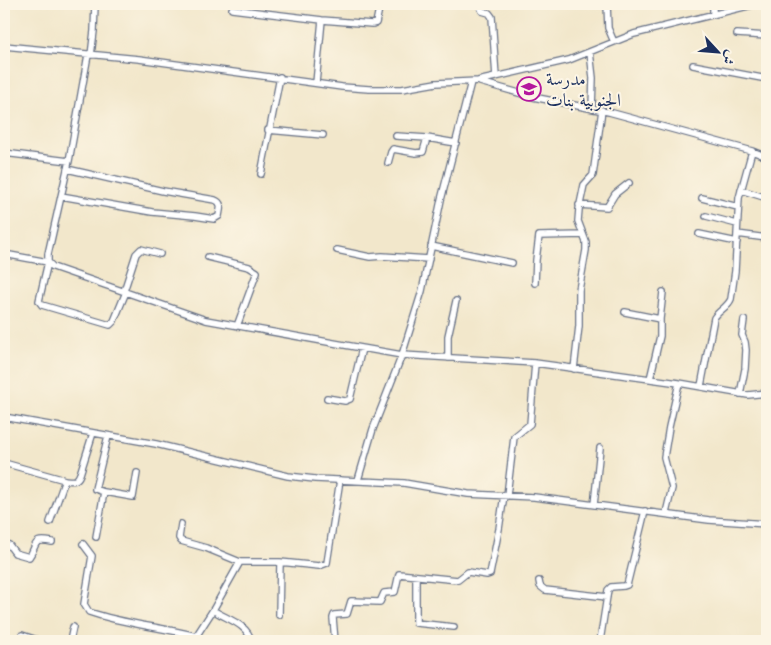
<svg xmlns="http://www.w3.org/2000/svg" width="771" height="645" viewBox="0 0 771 645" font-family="'Old Standard TT',Amiri,serif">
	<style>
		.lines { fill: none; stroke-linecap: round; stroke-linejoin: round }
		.minor-casing { stroke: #666f84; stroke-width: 8 }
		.minor { stroke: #fff; stroke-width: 5.5 }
		.labels { text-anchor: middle; stroke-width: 4; stroke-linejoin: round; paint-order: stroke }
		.poi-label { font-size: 18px; fill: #1b2f5e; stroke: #fcf5e5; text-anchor: start }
	</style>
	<rect width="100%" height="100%" fill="#fcf5e5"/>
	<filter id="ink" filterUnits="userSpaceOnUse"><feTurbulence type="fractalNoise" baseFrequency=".02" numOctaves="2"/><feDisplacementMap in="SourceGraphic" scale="10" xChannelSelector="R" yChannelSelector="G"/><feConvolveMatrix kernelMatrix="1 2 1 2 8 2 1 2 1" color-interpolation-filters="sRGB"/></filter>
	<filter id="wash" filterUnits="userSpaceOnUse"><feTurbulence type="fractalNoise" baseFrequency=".0096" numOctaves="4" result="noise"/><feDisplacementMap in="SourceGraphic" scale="20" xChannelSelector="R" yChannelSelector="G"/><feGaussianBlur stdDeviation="1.12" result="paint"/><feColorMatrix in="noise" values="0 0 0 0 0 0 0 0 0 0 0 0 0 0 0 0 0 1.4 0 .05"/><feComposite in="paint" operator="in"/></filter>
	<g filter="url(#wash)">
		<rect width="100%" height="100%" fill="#f2e7cb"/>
	</g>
	<g filter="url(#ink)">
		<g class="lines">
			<g class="minor-casing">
				<path id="minor" d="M479,4L482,11L489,13L492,17L496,77
					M607,4L608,28L614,42
					M713,4V15
					M232,9L322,20L372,24L376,23L380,4
					M737,34L767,36
					M4,46L139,59L342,87L369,89H402L436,83L478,81L569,60L634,34L756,4
					M590,52L593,78L592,108
					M88,55L69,161L48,254V262L53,267L206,320L339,344L402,355L535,363L679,383L748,395L767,393
					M91,55L94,31L95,4
					M693,65L767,79
					M480,82L533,97L609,112L752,151L767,157
					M316,83L322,20
					M268,130L323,135
					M396,136L427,138L456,143
					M4,153L69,161
					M388,163L391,152L393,149L416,153L423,152L427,138
					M261,174L280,77
					M741,190L767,198
					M61,196L152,212L195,216L214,219L219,216C220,209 223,203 215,200L163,191L67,169
					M702,198L738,207
					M579,205L607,207L615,194L629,183
					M706,216L737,224
					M699,234L737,242
					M737,234L767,238
					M431,246L512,263
					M337,250L370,257L382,256L429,259
					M4,254L48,262L39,301L42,305L110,325L114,321L126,292
					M208,257L249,267L257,272L237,326
					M535,283L536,260L539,236L583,235
					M124,291L136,254L141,249L160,254
					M625,312L660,319
					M448,358V336L456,301
					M574,369L579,326V290L586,250V242L578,221L579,209L584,185L593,175L602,110
					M650,379L660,336V319L663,292
					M701,386L714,318C719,310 728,307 731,299L735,271L739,198L752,151
					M740,394L745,369L746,350L745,342L742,335L744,320
					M327,398L345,401L350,399L362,348
					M4,417L156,444L288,476L315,479L404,483L468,494L534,497L709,520L767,524
					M4,463L65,480C73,481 77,482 80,474L93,433
					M358,480L373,429L402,355L422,291L441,200L471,82
					M104,492L133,497L137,473
					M507,495L514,437L530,424L535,363
					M594,505L600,448
					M666,513L672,488L664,457L669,427L679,383
					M50,522L65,480
					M181,524L179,538L181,541L206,548L240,562
					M96,537L104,492L95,489L108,436
					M4,543L9,545L15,553L29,557C38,545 31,538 52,542
					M83,544L92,556L84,604L89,612C124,624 161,627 196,636
					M765,575L767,552
					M416,576V623L454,627
					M539,581L540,586L545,590L607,597
					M213,610C226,619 248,624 251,641
					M279,615L280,562
					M22,635L40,641
					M70,641L73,627
					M193,641L213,610L240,562H280L319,566L327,563L340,480
					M335,641L333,618L334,615L347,614L351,601L380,602L384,593L395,592L399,574L458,580L468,572L487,575L490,574L499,529L504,495
					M600,641L608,590L611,587L624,586L627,585L645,511"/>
			</g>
			<use href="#minor" class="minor"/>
		</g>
	</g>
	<defs>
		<g id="school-ring" transform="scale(1.25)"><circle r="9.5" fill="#fcf5e5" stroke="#b5179e" stroke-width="1.5"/><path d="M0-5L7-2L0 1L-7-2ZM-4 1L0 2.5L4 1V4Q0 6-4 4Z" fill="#b5179e"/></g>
	</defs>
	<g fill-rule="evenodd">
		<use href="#school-ring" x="529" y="89"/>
	</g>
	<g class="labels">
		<g class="poi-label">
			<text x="546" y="85">مدرسة<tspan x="546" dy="21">الجنوبية بنات</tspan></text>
		</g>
	</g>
	<rect width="771" height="645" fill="none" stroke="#fcf5e5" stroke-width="20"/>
	<g transform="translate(718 52) rotate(116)" stroke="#fcf5e5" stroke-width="4" paint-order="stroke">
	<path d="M0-4L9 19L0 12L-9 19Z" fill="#1b2f5e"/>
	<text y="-8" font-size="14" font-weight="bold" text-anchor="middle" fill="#1b2f5e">ش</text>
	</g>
</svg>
